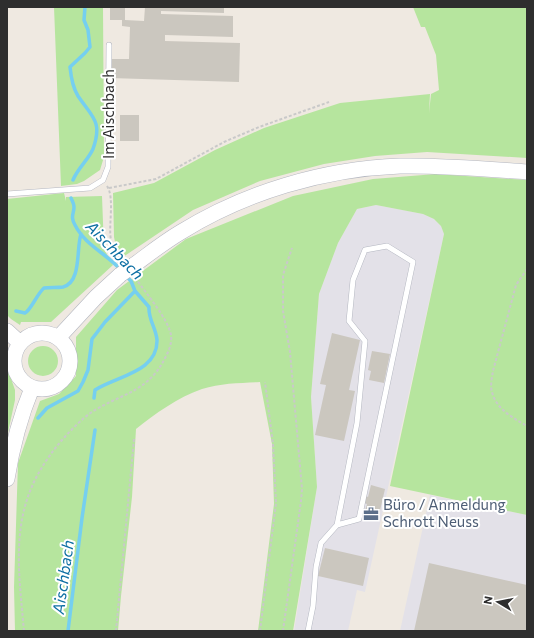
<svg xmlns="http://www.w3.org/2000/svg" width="534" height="638" viewBox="0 0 534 638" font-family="Commissioner,sans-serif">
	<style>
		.industrial { fill: #e3e1e8 }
		.green { fill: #b6e59e }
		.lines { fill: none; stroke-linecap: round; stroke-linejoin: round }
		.stream { stroke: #75cff0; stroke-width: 3.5 }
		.building { fill: #cbc7bf }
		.service-casing { stroke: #b4b7c1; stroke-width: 6 }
		.secondary-casing { stroke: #b4b7c1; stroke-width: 16 }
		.path { stroke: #c9c9c9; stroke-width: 2; stroke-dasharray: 3 2; stroke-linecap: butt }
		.service { stroke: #fff; stroke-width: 5 }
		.secondary { stroke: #fff; stroke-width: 15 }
		.secondary-bridge-casing { stroke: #b4b7c1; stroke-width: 16; stroke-linecap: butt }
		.secondary-bridge { stroke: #fff; stroke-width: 15 }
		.labels { text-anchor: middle; stroke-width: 4; stroke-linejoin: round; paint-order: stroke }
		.street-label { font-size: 15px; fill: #2e2e2e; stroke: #fff }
		.service-label { font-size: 15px; fill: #4e5e75; stroke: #fff; text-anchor: start }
		.water-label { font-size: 16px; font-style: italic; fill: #0d6fa3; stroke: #fff }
	</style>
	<rect width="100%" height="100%" fill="#efe9e1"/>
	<path class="industrial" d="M376,205L423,214L434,219L441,226L444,234L365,592L357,590L348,631H294L317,487L311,397L319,294L338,243L357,209Z
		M430,495L527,515V631H400Z"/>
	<path class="green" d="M54,7H103L104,157L100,170L84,181L77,184L61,186Z
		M413,7H527V158L427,152L375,156L324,164L260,181L193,210L123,257L116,247L114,237L113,193L154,183L215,150L264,128L340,103L430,94L429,113L431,94L439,90L436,55L425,27H421Z
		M436,174L527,180V515L390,486L444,234L441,226L434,219L423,214L376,205L357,209L338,243L319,294L311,397L317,487L293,631H258L274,504L272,444L260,382C241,383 221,383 202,389C178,397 155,414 136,429L132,497L121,596L118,631H15L14,587L18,463L40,401L59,394L76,376V337L117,290L186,239L293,196L373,179Z
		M64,193L66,201V197L102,196L104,249L113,265L51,322H21L20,325L11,319L7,315V199Z
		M28 361a15 15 0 1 1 30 0a15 15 0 1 1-30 0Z
		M7,367L15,390V400L7,437Z"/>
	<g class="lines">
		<path class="stream" d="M73,180C78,168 88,160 93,149C103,121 92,117 78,96C73,88 71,77 70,67L85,53L90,47L88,30L84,20L85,7
			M71,198C72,200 74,204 74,207C74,214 70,216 75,225C85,245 107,254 121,270
			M16,311L25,313C31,310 37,294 44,288C50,287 57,288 63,287C82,282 76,248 81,234
			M94,398L95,390C117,376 158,372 157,340C156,328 148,319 149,307L135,291L131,281L125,275
			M38,418L47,408L78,391L83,382L88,370L92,339L105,322L135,291
			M68,631L82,518L95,430"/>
	</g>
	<path class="building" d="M110,7H125V20L144,21L145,7H224V13L161,11V14L233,16V37L165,35V41L240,43L239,82L110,78V59H129L130,27L122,26V20H110Z
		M120,115H139V141H120Z
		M332,333L360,340L349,390L355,391L344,441L315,435L326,385L320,384Z
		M372,351L390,354L384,383L369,380L371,371L368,370Z
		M371,485L385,489L378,519L364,515L367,504L364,503L366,496L368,497Z
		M325,548L369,558L363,586L318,576Z
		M429,563L527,585V631H414Z"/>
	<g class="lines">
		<g class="service-casing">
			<path id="service" d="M7,194L90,188L103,180L108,167L109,45
				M308,631L313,606L316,567L321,543L337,525L357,423L365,341L349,321L353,280L365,250L387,246L413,262L359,519L337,525"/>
		</g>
		<g class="secondary-casing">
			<path id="secondary" d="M134,265C149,254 164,242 181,232C246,192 323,169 400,166C442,165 485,169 527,172
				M7,331L20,343
				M14 361a28 28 0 1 1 56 0a28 28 0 1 1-56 0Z
				M58,338L96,297L120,275
				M7,479C12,448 20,417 32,388"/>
		</g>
		<path class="path" d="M107,186C115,198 108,226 111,240C112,248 116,254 121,260
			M109,188L156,179L224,142L259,127L329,102
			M527,269L516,285L493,371C492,377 490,386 492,392C496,409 513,418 527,426
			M24,631C19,574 10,520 41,469C52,450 68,432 84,418C111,395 147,396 165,358C169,351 172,343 171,335C168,319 146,293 136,279
			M116,631L134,439
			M260,631L276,503L273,444L265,382
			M283,631L301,501L302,489L290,352L283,311V275L292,248"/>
		<use href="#service" class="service"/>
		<use href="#secondary" class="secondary"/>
		<g class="secondary-bridge-casing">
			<path id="secondary-bridge" d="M120,275L134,265"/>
		</g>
		<use href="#secondary-bridge" class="secondary-bridge"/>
	</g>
	<defs>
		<g id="office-bare" transform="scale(1.2)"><path d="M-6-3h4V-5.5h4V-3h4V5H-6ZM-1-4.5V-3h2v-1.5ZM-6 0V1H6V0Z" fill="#5c6f8a" stroke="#fff" stroke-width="2.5" paint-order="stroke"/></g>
	</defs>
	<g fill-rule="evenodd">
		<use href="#office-bare" x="371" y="514"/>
	</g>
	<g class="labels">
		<g class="street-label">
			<text transform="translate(109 114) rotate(-90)" y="5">Im Aischbach</text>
		</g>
		<g class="service-label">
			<text x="383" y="510">Büro / Anmeldung<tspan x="383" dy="17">Schrott Neuss</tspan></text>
		</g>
		<g class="water-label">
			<text transform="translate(115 250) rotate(46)" y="6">Aischbach</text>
			<text transform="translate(63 577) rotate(-82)" y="6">Aischbach</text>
		</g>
	</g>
	<rect width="534" height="638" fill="none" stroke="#2e2e2e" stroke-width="16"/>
	<g transform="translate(498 602) rotate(280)" stroke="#ffffff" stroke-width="3" paint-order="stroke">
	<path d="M0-3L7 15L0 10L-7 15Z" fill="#2e2e2e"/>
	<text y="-6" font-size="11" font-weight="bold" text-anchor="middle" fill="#2e2e2e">N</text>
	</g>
</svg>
